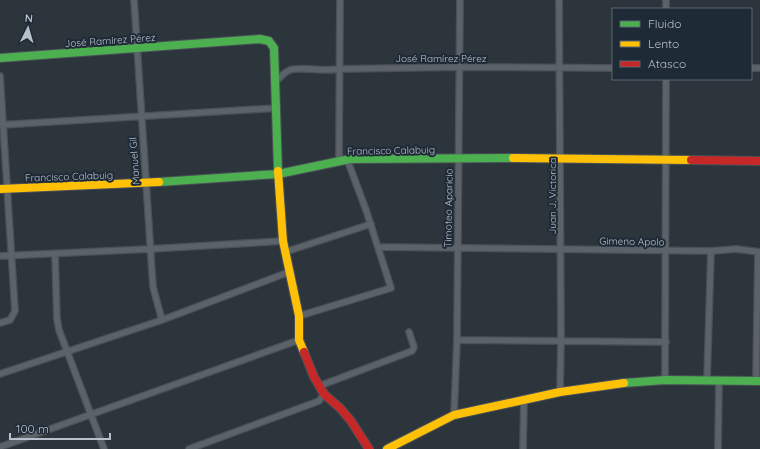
<svg xmlns="http://www.w3.org/2000/svg" width="760" height="449" viewBox="0 0 760 449" font-family="Quicksand,sans-serif">
	<style>
		.lines { fill: none; stroke-linecap: round; stroke-linejoin: round }
		.street-casing { stroke: #4a5056; stroke-width: 8 }
		.fast-casing { stroke: #4a5056; stroke-width: 10 }
		.slow-casing { stroke: #4a5056; stroke-width: 10 }
		.jam-casing { stroke: #4a5056; stroke-width: 10 }
		.street { stroke: #5c6269; stroke-width: 5.5 }
		.fast { stroke: #4caf50; stroke-width: 8 }
		.slow { stroke: #ffc107; stroke-width: 8 }
		.jam { stroke: #c62828; stroke-width: 8 }
		.labels { text-anchor: middle; stroke-width: 4; stroke-linejoin: round; paint-order: stroke }
		.street-label { font-size: 10px; fill: #b7c0cb; stroke: #1f2a37 }
	</style>
	<rect width="100%" height="100%" fill="#2c343c"/>
	<g class="lines">
		<g class="street-casing">
			<path id="street" d="M134,0L153,287L162,320
				M559,0L561,340L560,392
				M666,0V9
				M751,68H760
				M0,76L15,311L10,320L0,323
				M275,82C280,78 284,72 290,70C299,66 325,72 339,69L460,67L613,68
				M0,125L277,108
				M339,161L340,0
				M378,247L711,251L736,249L760,252
				M285,252L371,224
				M55,254L57,319L59,330L104,449
				M0,256L150,249L283,241
				M299,316L391,288L366,210L347,159
				M457,340L666,342
				M0,374L162,320L289,272
				M665,380L666,79
				M707,380L711,251
				M756,381L758,252
				M319,386L412,351L414,347L409,332
				M454,415L457,340L460,0
				M0,447L299,340
				M189,449L319,401L324,394
				M523,449L524,399
				M718,449L719,380"/>
		</g>
		<g class="fast-casing">
			<path id="fast" d="M0,58L260,39L269,41L274,48L278,171
				M159,182L278,174L350,159L513,158
				M624,383L665,380L760,381"/>
		</g>
		<g class="slow-casing">
			<path id="slow" d="M513,158L691,160
				M278,171L283,241L299,316V340L304,352
				M0,189L159,182
				M387,449L454,415L560,392L624,383"/>
		</g>
		<g class="jam-casing">
			<path id="jam" d="M691,160L760,161
				M304,352L314,377L324,394L340,408L351,421L369,449"/>
		</g>
		<use href="#street" class="street"/>
		<use href="#fast" class="fast"/>
		<use href="#slow" class="slow"/>
		<use href="#jam" class="jam"/>
	</g>
	<g class="labels">
		<g class="street-label">
			<text transform="translate(110 40) rotate(-4)" y="4">José Ramírez Pérez</text>
			<text x="441" y="62">José Ramírez Pérez</text>
			<text transform="translate(391 150) rotate(-1)" y="4">Francisco Calabuig</text>
			<text transform="translate(134 161) rotate(-94)" y="4">Manuel Gil</text>
			<text transform="translate(69 176) rotate(-2)" y="4">Francisco Calabuig</text>
			<text transform="translate(552 196) rotate(-90)" y="4">Juan J. Victorica</text>
			<text transform="translate(448 208) rotate(-89)" y="4">Timoteo Aparicio</text>
			<text transform="translate(632 241) rotate(1)" y="4">Gimeno Apolo</text>
		</g>
	</g>
	<rect x="612" y="8" width="140" height="72" fill="#1f2a37" stroke="#5c6672"/>
	<rect x="620" y="21" width="20" height="6" fill="#4caf50" stroke="#5c6672"/>
	<text x="648" y="28" font-size="12" fill="#b7c0cb">Fluido</text>
	<rect x="620" y="41" width="20" height="6" fill="#ffc107" stroke="#5c6672"/>
	<text x="648" y="48" font-size="12" fill="#b7c0cb">Lento</text>
	<rect x="620" y="61" width="20" height="6" fill="#c62828" stroke="#5c6672"/>
	<text x="648" y="68" font-size="12" fill="#b7c0cb">Atasco</text>
	<g transform="translate(28 28) rotate(5)" stroke="#1f2a37" stroke-width="3" paint-order="stroke">
	<path d="M0-3L7 15L0 10L-7 15Z" fill="#b7c0cb"/>
	<text y="-6" font-size="11" font-weight="bold" text-anchor="middle" fill="#b7c0cb">N</text>
	</g>
	<path d="M10 433v6h100v-6" fill="none" stroke="#b7c0cb" stroke-width="2"/>
	<text x="16" y="433" font-size="12" fill="#b7c0cb" stroke="#1f2a37" stroke-width="3" paint-order="stroke">100 m</text>
</svg>
